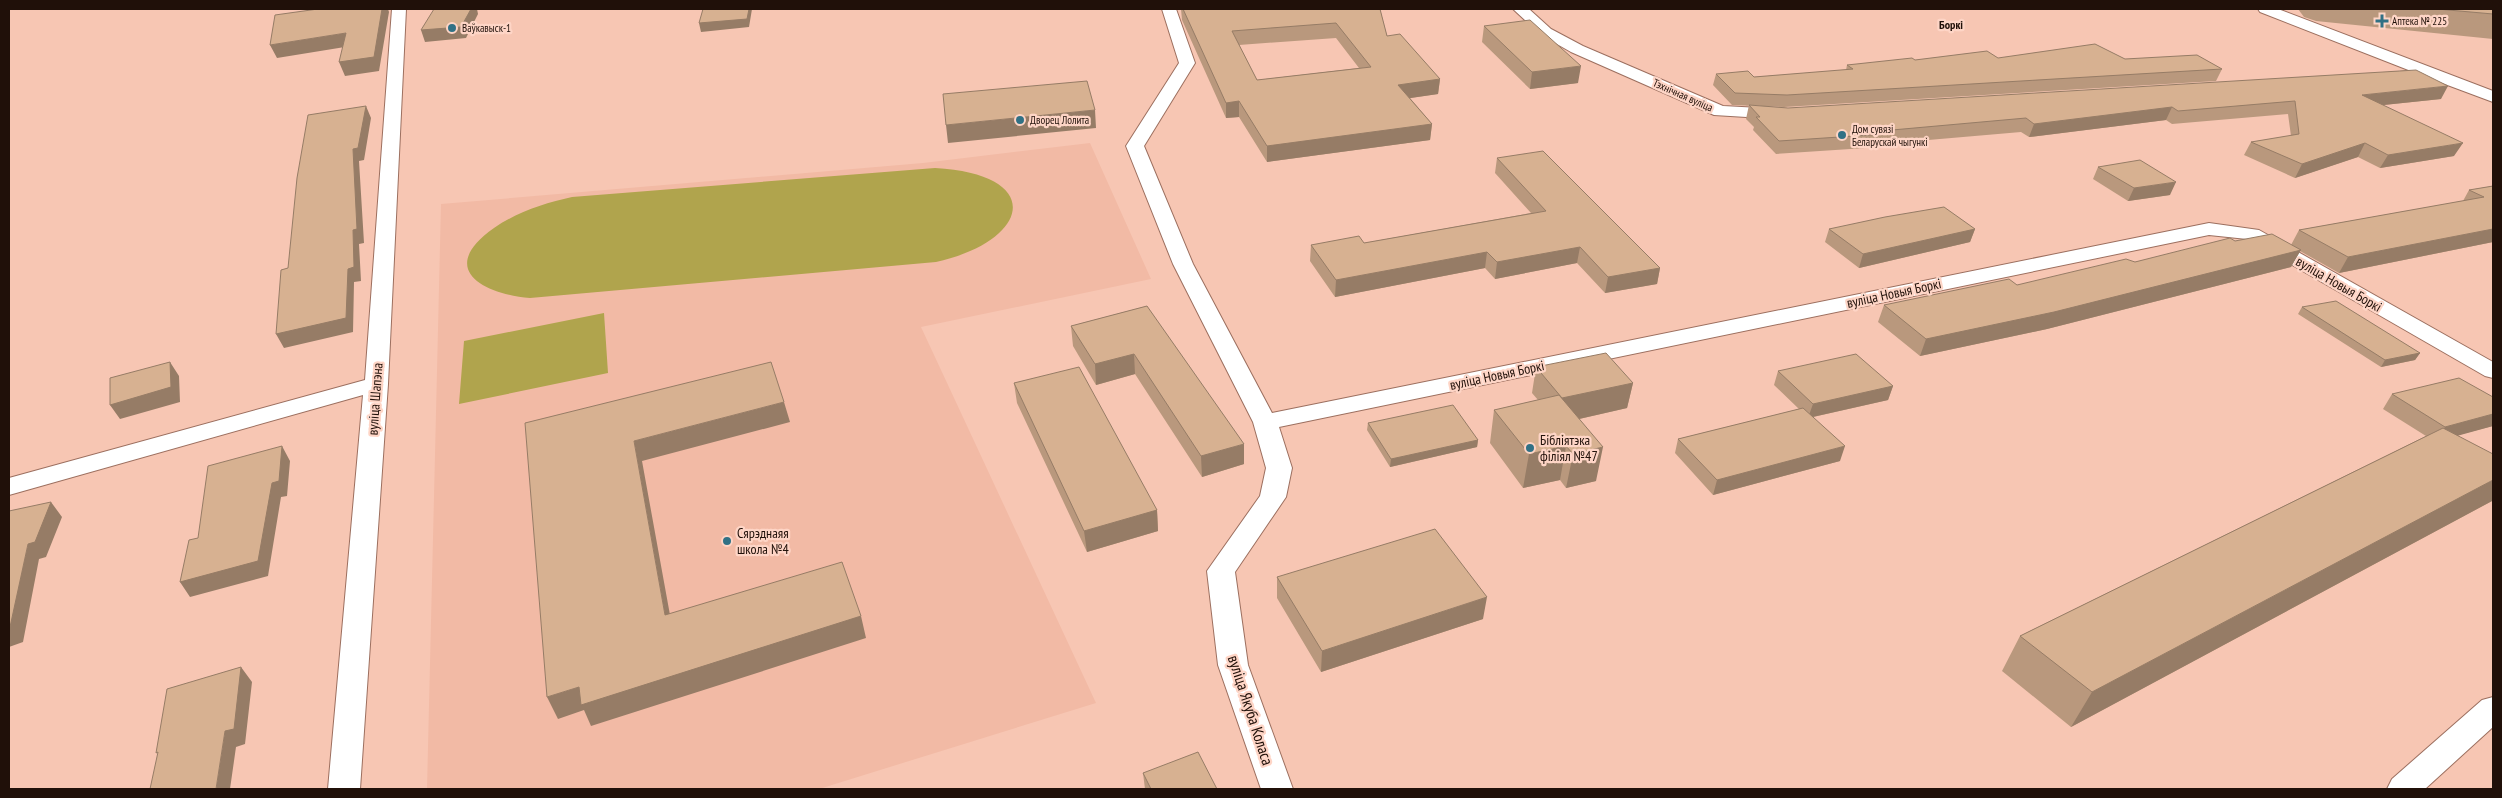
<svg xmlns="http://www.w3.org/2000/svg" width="2502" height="798" viewBox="0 0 2502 798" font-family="'PT Sans Narrow',sans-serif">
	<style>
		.built { fill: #f2baa5 }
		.green { fill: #b0a44d }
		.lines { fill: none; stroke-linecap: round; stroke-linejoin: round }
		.street-casing { stroke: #9c6f5f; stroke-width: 2 }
		.street { fill: #fff; fill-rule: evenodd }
		.wall { fill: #b9987d; fill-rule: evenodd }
		.shaded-wall { fill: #967c66 }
		.building { fill: #d7b191; stroke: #967c66; fill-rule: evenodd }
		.poi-dot { fill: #317185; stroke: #fed5c6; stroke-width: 2 }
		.labels { text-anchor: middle; stroke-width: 4.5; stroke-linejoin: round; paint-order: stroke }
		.far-poi-label { font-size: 11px; fill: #201009; stroke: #fed5c6; text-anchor: start }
		.far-street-label { font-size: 11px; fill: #201009; stroke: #fed5c6 }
		.far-neighbourhood-label { font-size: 12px; font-weight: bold; fill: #201009; stroke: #fed5c6 }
		.street-label { font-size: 14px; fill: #201009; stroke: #fed5c6 }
		.poi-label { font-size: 14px; fill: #201009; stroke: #fed5c6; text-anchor: start }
		.near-street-label { font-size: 16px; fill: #201009; stroke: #fed5c6 }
	</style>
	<rect width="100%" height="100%" fill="#f7c6b3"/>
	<path class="built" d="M1090,143L1151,279L921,327L1096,703L819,789H427L441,204L923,163Z"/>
	<path class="green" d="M935,168C1046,174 1031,241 936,262L530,298C483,294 436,269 494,228C517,212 545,203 572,197Z
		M604,313L608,373L459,404L464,341Z"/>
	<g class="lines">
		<g class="street-casing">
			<path id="street" d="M392,9H406L388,384L360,789H328L363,395L9,495V478L365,380Z
				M1162,9H1176L1195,63L1144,146L1193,264L1272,413L2209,223L2259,230L2493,362V378L2485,376L2247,239L2209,235L1279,427L1292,468L1286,497L1235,572L1248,665L1293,789H1261L1218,665L1207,571L1260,496L1266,468L1253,422L1173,264L1126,146L1179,63Z
				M1513,9H1529L1551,29L1583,46L1723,106L1779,109L1785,110L1788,114L1785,118L1779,119L1714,115L1571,52L1541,35Z
				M2258,9H2278L2493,91V102L2434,80L2388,81L2386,77L2388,73L2411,71L2260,12Z
				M2493,697V727L2425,789H2387L2392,779L2482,700Z"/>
		</g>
		<use href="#street" class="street"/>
	</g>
	<path class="wall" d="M1181,9H1380L1387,36L1440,79L1438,94L1410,98L1432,124L1430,140L1267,162L1239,117L1226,118L1182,20ZM1336,38L1359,68L1257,80L1239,45Z
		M2298,9H2493V39L2316,21L2304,17Z
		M1484,26L1578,83L1530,89L1482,42Z
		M1998,58L2125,59L2222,69L2216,81L1784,107L1732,105L1713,85L1716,74L1754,77L1846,70L1847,65L1915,60Z
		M2441,99L2383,105L2454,156L2380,168L2358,157L2295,178L2244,155L2251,142L2291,136L2288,114L2172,124L2166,120L2029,137L2021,132L1882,144L1881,147L1776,154L1753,130L1754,127L1746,119L1749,105L1788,108Z
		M1497,158L1660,268L1657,284L1605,293L1577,263L1495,279L1485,268L1335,297L1310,261L1311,245L1364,243L1531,213L1495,173Z
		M2098,167L2170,195L2128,201L2093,179Z
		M2493,186V242L2339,273L2300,251L2291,267L2047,329L1920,356L1878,322L1884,305L2017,285L2135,262L2235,241L2291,245L2299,230L2463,201L2469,190Z
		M1829,229H1975L1970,242L1859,268L1825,242Z
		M1147,306L1244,464L1202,477L1135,374L1096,385L1073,346L1071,326Z
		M2302,307L2420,353L2415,360L2381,367L2298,314Z
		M1536,367L1633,383L1627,408L1579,419L1596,481L1566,488L1560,480L1523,488L1490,443L1494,410L1538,400L1532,393Z
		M1778,371L1893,386L1888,400L1813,417L1840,461L1713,495L1675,453L1678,439L1799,409L1774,385Z
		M1014,383L1157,510L1158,531L1087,552L1017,403Z
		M2392,394L2493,397V426L2458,435L2492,501L2071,727L2002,671L2020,636L2426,436L2383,409Z
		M1368,423L1478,440L1477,447L1390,467L1367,430Z
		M1277,577L1483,619L1321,672L1277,598Z
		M1143,773L1217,789H1145Z"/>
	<path class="shaded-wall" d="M382,9H388L389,12L379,71L345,76L339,62Z
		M471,9H477L478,14L466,38L425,42L421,30Z
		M749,9H752L749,27L701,32L699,23Z
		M346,33L351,46L277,58L270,45Z
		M1581,66L1578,83L1530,89L1532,72Z
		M1440,79L1438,94L1397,100L1398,85Z
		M2448,86L2441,99L2355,108L2362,95Z
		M1239,101V117L1226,118V103Z
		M366,106L371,118L364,160L359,161L364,243L359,244L361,281L354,282L353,332L284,348L276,334L348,269L353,230V149Z
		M2172,107L2166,120L2029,137L2034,124Z
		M1095,110L1096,128L948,143L946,125Z
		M1432,124L1430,140L1267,162V146Z
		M2365,143L2358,157L2295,178L2302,164Z
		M2463,143L2454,156L2380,168L2388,155Z
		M2176,182L2170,195L2128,201L2134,188Z
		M1975,229L1970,242L1859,268L1863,254Z
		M2493,229V242L2339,273L2348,257Z
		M1580,247L1577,263L1495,279L1497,262Z
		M2301,250L2291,267L2047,329L1920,356L1926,339Z
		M1487,252L1485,268L1335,297L1336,280Z
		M1660,268L1657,284L1605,293L1608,277Z
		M2420,353L2415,360L2381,367L2385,360Z
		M1134,354L1135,374L1096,385L1095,364Z
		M170,362L179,376L180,402L120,419L110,405Z
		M1633,383L1627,408L1557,424L1562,398Z
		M1893,386L1888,400L1808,418L1813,404Z
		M784,402L790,422L642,461L674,637L665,615L634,441Z
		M2493,414V426L2435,442L2445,427Z
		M1478,440L1477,447L1390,467L1391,459Z
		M1244,444V464L1202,477L1201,456Z
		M282,446L290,461L287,496L281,497L268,576L190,597L180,582L272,483Z
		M1566,446L1560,480L1523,488L1529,454Z
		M1845,446L1840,461L1713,495L1717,480Z
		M1603,447L1596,481L1566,488L1573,454Z
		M2493,480V499L2492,501L2071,727L2092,692Z
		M51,502L62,517L46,557L39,559L23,642L9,647V628L28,544Z
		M1157,510L1158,531L1087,552L1084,531Z
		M1487,597L1483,619L1321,672L1322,651Z
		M861,616L866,638L591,726L584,710L558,719L547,697L579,687Z
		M241,667L252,682L245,744L236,747L230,789H216L225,731Z"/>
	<path class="building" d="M318,9H382L374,57L339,62L346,33L270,45L275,15Z
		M434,9H471L461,27L421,30Z
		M703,9H749L747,19L699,23Z
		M1183,9H1380L1387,36L1400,34L1440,79L1398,85L1432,124L1267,146L1239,101L1226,103ZM1336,23L1371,67L1257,80L1232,31Z
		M2437,9H2493V14Z
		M1530,20L1581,66L1532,72L1484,26Z
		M2095,44L2125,59L2197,55L2222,69L1787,95L1735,93L1716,74L1748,71L1754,77L1853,69L1847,65L1912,58L1915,60L1987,51L1998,58Z
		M2416,70L2448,86L2362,95L2463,143L2388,155L2365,143L2302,164L2251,142L2299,134L2295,101L2178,111L2172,107L2034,124L2026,118L1881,131L1885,134L1779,141L1756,117H1760L1749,105L1788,108Z
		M1087,81L1095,110L946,125L943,94Z
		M366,106L358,148L353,149L357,229L353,230L354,267L348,269L346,318L276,334L281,270L288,268L297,178L308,115Z
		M1543,151L1660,268L1608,277L1580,247L1497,262L1487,252L1336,280L1311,245L1359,236L1364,243L1546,211L1497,158Z
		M2140,160L2176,182L2134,188L2098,167Z
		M2493,186V229L2348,257L2299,230L2484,197L2469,190Z
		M1944,207L1975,229L1863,254L1829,229L1885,217Z
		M2272,234L2301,250L2054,312L1926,339L1884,305L2009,279L2017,285L2126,259L2135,262L2230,238L2235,241Z
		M2336,301L2420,353L2385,360L2302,307Z
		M1147,306L1244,444L1201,456L1134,354L1095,364L1071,326Z
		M1606,353L1633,383L1562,398L1536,367Z
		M1856,354L1893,386L1813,404L1778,371Z
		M170,362L171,387L110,405V378Z
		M771,362L784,402L634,441L665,615L842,562L861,616L581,705L579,687L547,697L525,423Z
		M1079,367L1157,510L1084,531L1014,383Z
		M2459,378L2493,397V414L2445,427L2392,394Z
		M1559,395L1603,447L1573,454L1566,446L1529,454L1494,410Z
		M1453,405L1478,440L1391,459L1368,423Z
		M1803,408L1845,446L1717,480L1678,439Z
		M2443,428L2493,454V480L2092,692L2020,636Z
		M282,446L279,481L272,483L258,561L180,582L189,540L198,538L208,466Z
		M51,502L35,542L28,544L10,627L9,628V511Z
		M1435,529L1487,597L1322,651L1277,577Z
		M241,667L234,729L225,731L216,789H150L158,752L156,753L167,689Z
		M1198,752L1217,789H1151L1143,773Z"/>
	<g class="poi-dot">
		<path d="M2379.5 13.5h5v5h5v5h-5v5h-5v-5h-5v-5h5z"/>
		<circle cx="452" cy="28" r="5"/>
		<circle cx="1020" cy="120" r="5"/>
		<circle cx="1842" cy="135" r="5"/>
		<circle cx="1530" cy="448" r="5"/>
		<circle cx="727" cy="541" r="5"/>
	</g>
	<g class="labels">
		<g class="far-poi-label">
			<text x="2392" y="25">Аптека № 225</text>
			<text x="462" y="32">Ваўкавыск-1</text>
			<text x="1030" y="124">Дворец Лолита</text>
			<text x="1852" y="133">Дом сувязі<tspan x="1852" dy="13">Беларускай чыгункі</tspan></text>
		</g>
		<g class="far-street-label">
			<text transform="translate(1683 95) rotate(24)" y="4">Тэхнічная вуліца</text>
		</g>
		<g class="far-neighbourhood-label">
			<text x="1951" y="29">Боркі</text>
		</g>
		<g class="street-label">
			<text transform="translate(2339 284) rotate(30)" y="5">вуліца Новыя Боркі</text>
			<text transform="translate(1894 293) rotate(-12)" y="5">вуліца Новыя Боркі</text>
			<text transform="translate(1497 375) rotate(-12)" y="5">вуліца Новыя Боркі</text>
			<text transform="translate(375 399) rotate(-86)" y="5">вуліца Шапэна</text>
		</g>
		<g class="poi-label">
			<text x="1540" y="445">Бібліятэка<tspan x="1540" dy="16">філіял №47</tspan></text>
			<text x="737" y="538">Сярэднаяя<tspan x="737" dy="16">школа №4</tspan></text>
		</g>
		<g class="near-street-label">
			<text transform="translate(1251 710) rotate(72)" y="6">вуліца Якуба Коласа</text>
		</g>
	</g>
	<rect width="2502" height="798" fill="none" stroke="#201009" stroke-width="20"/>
</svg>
